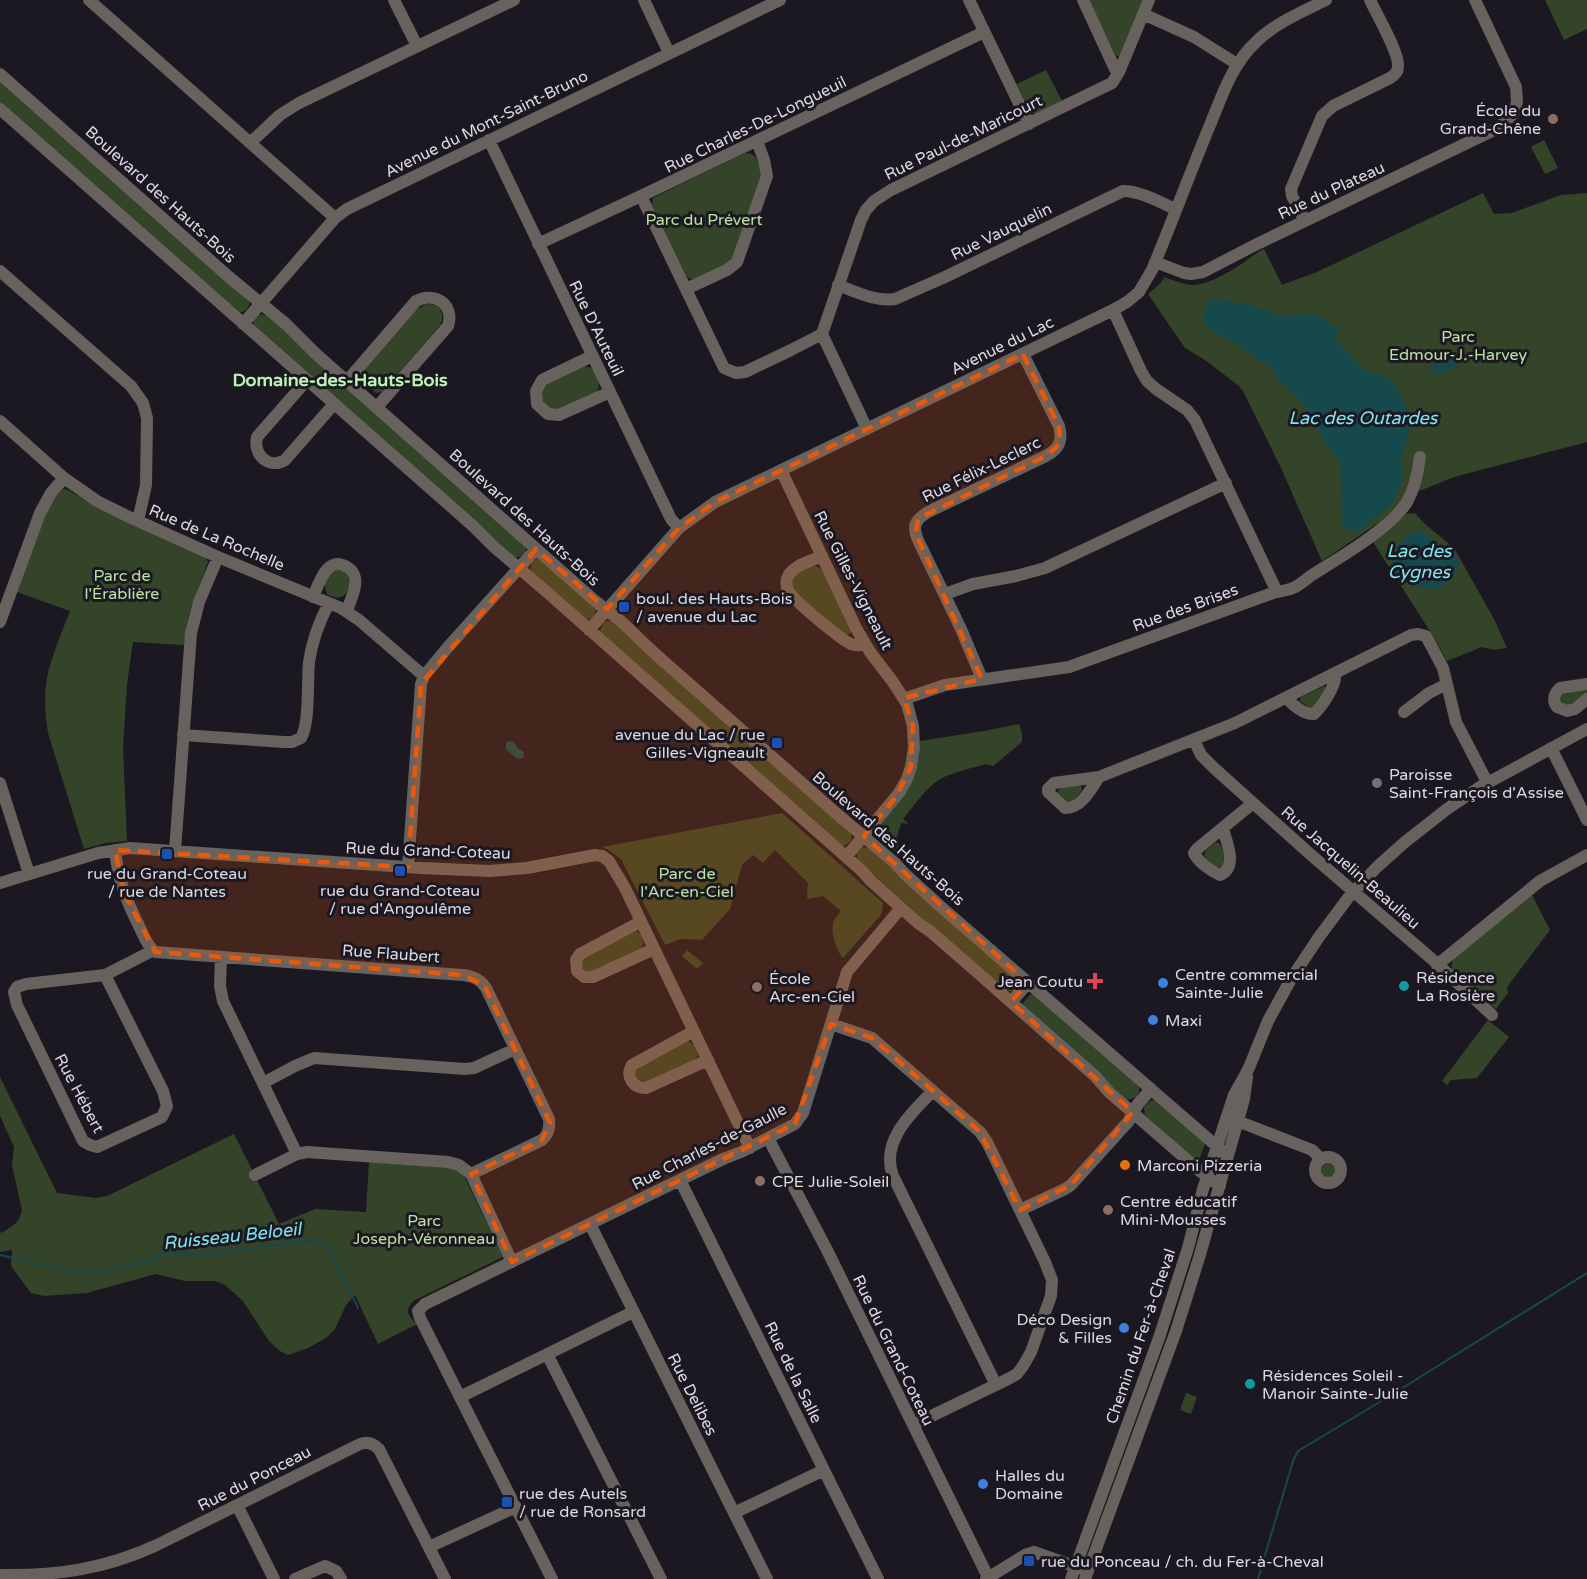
<svg xmlns="http://www.w3.org/2000/svg" width="1587" height="1579" viewBox="0 0 1587 1579" font-family="'Varela Round',sans-serif">
	<style>
		.green { fill: #344429 }
		.water { fill: #15494c }
		.lines { fill: none; stroke-linecap: round; stroke-linejoin: round }
		.stream { stroke: #15494c; stroke-width: 2 }
		.minor { stroke: #67625e; stroke-width: 12 }
		.marked { fill: #e8590c; fill-opacity: 0.2; stroke: #e8590c; stroke-width: 4.5; stroke-dasharray: 12 8; stroke-linejoin: round }
		.education-dot { fill: #8d6e63; stroke: #1c1822; stroke-width: 2 }
		.transit-dot { fill: #1a4fb4; stroke: #1c1822; stroke-width: 2 }
		.worship-dot { fill: #6b7280; stroke: #1c1822; stroke-width: 2 }
		.health-dot { fill: #e0444e; stroke: #1c1822; stroke-width: 2 }
		.shop-dot { fill: #3f7fe0; stroke: #1c1822; stroke-width: 2 }
		.culture-dot { fill: #0f9aa8; stroke: #1c1822; stroke-width: 2 }
		.food-dot { fill: #e8710a; stroke: #1c1822; stroke-width: 2 }
		.labels { text-anchor: middle; stroke-width: 6; stroke-linejoin: round; paint-order: stroke }
		.poi-label { font-size: 16px; fill: #dcdae1; stroke: #1c1822; text-anchor: start }
		.street-label { font-size: 16px; fill: #dcdae1; stroke: #1c1822 }
		.park-label { font-size: 16px; fill: #bae2a1; stroke: #1c1822 }
		.neighbourhood-label { font-size: 18px; font-weight: bold; fill: #bdf3b4; stroke: #1c1822 }
		.water-label { font-size: 18px; font-style: italic; fill: #7ee5ed; stroke: #1c1822 }
	</style>
	<rect width="100%" height="100%" fill="#1c1822"/>
	<path class="green" d="M1089,0H1143L1119,56H1117L1115,54Z
		M1545,0H1587V29L1564,40Z
		M1046,70L1062,101L1037,113H1032L1030,112L1017,84Z
		M0,78L249,300C251,308 244,313 237,313L0,105Z
		M1544,140L1558,168L1545,174L1531,147Z
		M745,153C758,153 759,164 762,174L733,258C727,264 703,278 694,279C689,279 689,278 686,275L652,205L653,198Z
		M1483,193L1494,214L1512,213L1561,195L1587,193V442L1454,477L1417,492L1398,506L1381,521L1322,561L1281,468L1243,391L1239,386L1205,360L1185,348L1148,294L1161,283L1164,277C1173,280 1182,284 1191,285C1205,286 1228,273 1240,265C1248,260 1255,253 1264,249L1282,285L1317,272Z
		M426,304C440,303 446,314 440,325L382,392L376,393L361,379L362,372L414,311Z
		M261,314L269,316L526,546C527,554 521,558 514,557L253,326L254,319Z
		M584,366L592,368C596,376 602,383 597,392L555,411L543,404C542,400 541,394 542,390C546,380 574,370 584,366Z
		M63,489L68,490L98,508L206,557L208,562L189,614L184,645L133,642L127,684L123,748L127,841L106,843L84,849L48,733C45,714 44,696 47,677C52,655 62,632 70,611L17,592C27,565 42,508 63,489Z
		M1415,513L1425,524L1454,548L1494,619L1507,648L1494,650L1482,647L1447,661L1435,639L1373,542L1393,526L1406,514Z
		M536,559H540L596,609C595,616 591,619 585,620L530,571L532,562Z
		M814,565L822,570L852,631L851,633L845,635L842,633L793,590L791,586L795,574Z
		M335,570C340,570 346,571 348,576C349,578 349,584 349,586C346,599 337,600 327,594C322,584 327,577 335,570Z
		M606,621H611L615,622L852,833L851,841L844,846L840,845L600,631L603,624Z
		M1324,686L1326,688L1312,708H1310L1300,701L1301,697Z
		M1587,690V693L1569,706L1560,703V699L1561,692Z
		M1019,724L1022,733V742L993,766L986,764C972,768 955,772 942,778C928,785 913,807 903,819L909,824L901,823L895,844L901,847V857L874,834C878,824 888,816 895,807C912,788 920,766 920,741L984,731Z
		M1078,785L1081,786L1082,789L1081,792L1071,803L1066,802L1057,794L1059,789L1061,787Z
		M782,813L883,903L882,912L880,916L843,958C836,951 831,933 833,924C833,919 838,915 841,911L823,896L809,899L807,897L808,883L775,850L763,863L753,855L742,865L730,909L702,940L680,939L665,945L621,859L609,850L602,847Z
		M1216,842L1219,843C1224,849 1226,861 1221,867C1214,868 1207,862 1204,855L1206,850Z
		M862,847L871,848L1017,978V983L1013,991H1005L1001,989L858,861L857,853Z
		M1532,895L1550,930L1507,987L1508,993L1496,1009L1454,973C1451,968 1451,965 1453,959Z
		M636,931C643,934 646,942 641,949L592,972L585,970L582,967L583,959Z
		M687,950L703,963L697,969L682,956Z
		M1033,992L1139,1086C1141,1095 1134,1101 1125,1099L1021,1005Z
		M1488,1020L1509,1037L1477,1078L1451,1080L1447,1085L1442,1081Z
		M688,1041L694,1045L698,1054L695,1060L645,1082L637,1079L635,1075L636,1069Z
		M0,1077L57,1193L96,1198L107,1196L234,1134L279,1224L315,1209L366,1212L369,1162L452,1168L464,1175L466,1180L503,1257L415,1300C404,1309 407,1316 417,1324L378,1344L355,1295L346,1305L335,1329L326,1338L308,1348L288,1355L280,1351L269,1341L243,1301L225,1285L215,1281H185L156,1274L87,1293L44,1296L31,1293L11,1266L12,1250L0,1252V1233L5,1231L16,1223L19,1219L22,1211L12,1165L14,1147L0,1116Z
		M1154,1100L1158,1102L1206,1141L1198,1163L1145,1115L1144,1107L1150,1101Z
		M1321 1171a8 8 0 1 1 16 0a8 8 0 1 1-16 0Z
		M1186,1393L1197,1397L1191,1414L1180,1410Z"/>
	<path class="water" d="M1215,298L1253,306L1281,316L1314,314L1338,328L1339,331L1336,335V340L1339,345L1348,351L1358,365L1370,373L1378,374L1385,377L1395,384L1409,413L1411,427L1400,461L1403,472L1401,484L1392,504L1362,529C1354,533 1347,531 1342,524L1341,468L1338,459L1321,438L1317,424L1310,417L1306,409L1297,398L1279,381L1272,369L1238,345L1209,329L1205,324L1203,320L1206,307L1209,301Z
		M1450,353L1453,355L1458,364L1453,368L1434,375L1431,365L1445,359L1447,355Z
		M1418,530L1428,535L1446,552L1458,558L1459,563L1456,571L1441,588L1430,589L1405,582L1398,576L1394,570L1391,555L1396,547L1413,532Z
		M512,741L516,745V747L524,752L523,758L518,759L506,750V742Z"/>
	<g class="lines">
		<path class="stream" d="M0,1255L73,1272H86L105,1270L140,1263L168,1252L201,1255L306,1241C315,1241 322,1242 329,1248L358,1308
			M1258,1579L1293,1461L1298,1451L1388,1397L1587,1273"/>
		<path class="minor" d="M89,0L335,218
			M394,0L417,46
			M644,0L669,53
			M969,0L1029,124
			M1083,0L1115,69L1119,72
			M1143,14L1194,37L1237,64
			M0,74L229,277L286,324L315,353L594,600L623,623L652,651L837,814L895,863L905,874L940,906L1228,1156
			M0,109L473,526L494,547L548,593L861,870L871,881L918,923L931,932L978,973L1095,1076L1109,1092L1201,1172L1220,1186
			M489,140L671,519L679,528
			M251,142L280,115L299,103L514,0
			M641,196L724,368L736,373L745,372L791,350L822,334
			M1305,221L1292,196L1291,189L1322,116L1333,106L1390,78C1395,75 1398,72 1398,67C1400,54 1376,13 1370,0
			M538,244L641,196L984,32
			M1155,262L1184,273L1191,274L1203,272L1257,244L1494,130L1506,121L1514,113L1517,102L1516,87L1475,0
			M0,271L131,386L143,403L147,418L146,485L138,521
			M838,285C856,292 876,302 895,299L945,277L1123,191C1140,191 1160,202 1175,209
			M686,289L727,270L737,262L767,176L764,160L757,141
			M1113,310L1141,371L1147,381L1156,389L1187,410L1195,420L1277,592
			M243,324L335,218L347,209L780,0
			M592,356L542,380L536,391L537,404L548,414L559,415L610,392
			M307,380L257,437C253,454 268,470 285,460L334,404
			M347,381L416,301C435,291 455,305 448,326L377,407
			M0,421L64,478L97,501L127,516L218,557L341,608L359,620L424,676
			M867,429L822,334L861,220L866,210L874,201L891,190L1112,83L1119,72L1149,0
			M781,470L856,628L870,652L893,682L907,704L913,726L914,748L911,767L907,779L899,793L846,857
			M822,556C811,561 790,566 787,579C786,584 786,588 789,592C797,603 840,639 851,644C857,646 860,646 865,644
			M945,594L973,584L1016,576L1045,568L1226,483
			M313,597C319,583 327,555 347,567C351,569 354,573 355,578C357,588 350,601 347,611
			M0,622L40,513L51,493L64,478
			M589,630L679,528L715,502L1113,310L1127,302L1139,292L1152,270C1172,222 1190,173 1210,125C1222,96 1232,64 1256,42C1275,23 1302,12 1326,0
			M982,679L961,629L918,540C912,526 915,520 928,512L1046,456C1059,449 1063,441 1059,426L1023,354
			M1587,684L1560,688C1554,693 1552,701 1557,707L1567,711L1575,709L1587,699
			M1287,698C1292,705 1305,715 1314,714C1322,706 1337,685 1335,674
			M904,699L945,685L1069,667L1270,594C1278,591 1286,591 1293,588C1300,585 1306,579 1312,575C1339,558 1391,528 1407,502C1415,488 1418,473 1420,457
			M1404,712L1429,693L1447,684
			M183,735L284,742H292L301,738C310,723 307,681 309,662C312,641 319,622 329,603
			M1194,740L1201,755L1214,768L1310,854L1433,960L1492,1015
			M1551,748L1587,820
			M1099,777C1091,789 1081,809 1065,808L1048,792V789L1054,783L1099,777L1235,723L1411,635L1418,634L1426,636L1443,668L1456,722L1487,782
			M0,783L29,874
			M1223,829C1227,843 1238,867 1220,875C1211,871 1198,862 1194,853L1197,849L1253,803
			M115,850C118,880 126,900 140,928C144,936 147,946 155,952L462,975C473,976 480,979 486,988L549,1119C550,1127 549,1134 542,1140L471,1174
			M175,851L191,633L199,602L218,557
			M408,867L421,684L424,676L448,647L536,549
			M0,883L98,853L130,848L421,868L490,871L527,868L595,855L602,856L609,861L625,888L750,1148
			M640,922L580,954L576,960L577,971L584,977H593L654,949
			M221,958L220,986L223,1001L297,1154
			M1437,965L1540,881L1587,855
			M105,975L163,1091L167,1106L162,1117L97,1147L90,1145L83,1141L17,1005L14,992L17,987L26,984L105,975L152,951
			M1011,1002L1028,983
			M831,1024L872,1038L980,1132L987,1142L1045,1262L1052,1280L1051,1296L1031,1352L1023,1366L1017,1374L1008,1379L913,1425
			M694,1031L632,1065C625,1077 633,1088 646,1088L708,1060
			M263,1083L295,1066L314,1058L465,1069L474,1068L515,1049
			M933,1091C911,1113 880,1142 893,1176L996,1385
			M1230,1120L1245,1124L1312,1150L1321,1159
			M768,1138L827,1250L988,1577
			M1315 1170a13 13 0 1 1 26 0a13 13 0 1 1-26 0Z
			M255,1175L297,1154L307,1152L448,1162L459,1165L471,1174L512,1262
			M680,1180L878,1579
			M1020,1210L1065,1189L1071,1185L1128,1122L1138,1104L1151,1089
			M590,1224L767,1579
			M547,1354L661,1579
			M460,1397L633,1312
			M237,1505L274,1579
			M734,1513L824,1470
			M429,1547L516,1507
			M0,1575C57,1576 105,1569 157,1545L360,1444C368,1441 374,1444 379,1449L445,1579
			M295,1579L325,1566L336,1571L341,1579
			M552,1579L420,1318L418,1311L425,1304L723,1159L741,1152L795,1124L803,1113L847,972L901,908
			M986,1579L1025,1555L1034,1552L1082,1569
			M1071,1579L1159,1338L1188,1248L1203,1189L1234,1095L1248,1070L1268,1021L1291,979L1319,937L1348,898L1377,867L1405,842L1447,809L1480,787L1587,729
			M1085,1579L1176,1331L1199,1258L1244,1099L1247,1077"/>
	</g>
	<path class="marked" d="M1023,354L1059,426L1060,444L1046,456L918,519L916,534L982,679L904,698L913,726L911,767L896,797L864,836L1028,983L1011,1002L1133,1112L1071,1185L1020,1210L980,1132L872,1038L831,1024L795,1124L512,1262L471,1174L542,1140L550,1123L484,985L462,975L155,952L124,893L115,850L408,867L421,684L536,549L607,609L679,528L715,502Z"/>
	<g class="education-dot">
		<circle cx="1553" cy="119" r="6"/>
		<circle cx="757" cy="987" r="6"/>
		<circle cx="760" cy="1181" r="6"/>
		<circle cx="1108" cy="1210" r="6"/>
	</g>
	<g class="transit-dot">
		<rect x="618" y="601" width="12" height="12" rx="3"/>
		<rect x="771" y="737" width="12" height="12" rx="3"/>
		<rect x="161" y="848" width="12" height="12" rx="3"/>
		<rect x="394" y="865" width="12" height="12" rx="3"/>
		<rect x="501" y="1496" width="12" height="12" rx="3"/>
		<rect x="1023" y="1555" width="12" height="12" rx="3"/>
	</g>
	<circle class="worship-dot" cx="1377" cy="783" r="6"/>
	<path class="health-dot" d="M1092 972h6v6h6v6h-6v6h-6v-6h-6v-6h6z"/>
	<g class="shop-dot">
		<circle cx="1163" cy="983" r="6"/>
		<circle cx="1153" cy="1020" r="6"/>
		<circle cx="1124" cy="1328" r="6"/>
		<circle cx="983" cy="1484" r="6"/>
	</g>
	<g class="culture-dot">
		<circle cx="1404" cy="986" r="6"/>
		<circle cx="1250" cy="1384" r="6"/>
	</g>
	<circle class="food-dot" cx="1125" cy="1165" r="6"/>
	<g class="labels">
		<g class="poi-label">
			<text x="1541" y="116" text-anchor="end">École du<tspan x="1541" dy="18">Grand-Chêne</tspan></text>
			<text x="636" y="604">boul. des Hauts-Bois<tspan x="636" dy="18">/ avenue du Lac</tspan></text>
			<text x="765" y="740" text-anchor="end">avenue du Lac / rue<tspan x="765" dy="18">Gilles-Vigneault</tspan></text>
			<text x="1389" y="780">Paroisse<tspan x="1389" dy="18">Saint-François d'Assise</tspan></text>
			<text x="167" y="879" text-anchor="middle">rue du Grand-Coteau<tspan x="167" dy="18">/ rue de Nantes</tspan></text>
			<text x="400" y="896" text-anchor="middle">rue du Grand-Coteau<tspan x="400" dy="18">/ rue d'Angoulême</tspan></text>
			<text x="1175" y="980">Centre commercial<tspan x="1175" dy="18">Sainte-Julie</tspan></text>
			<text x="1416" y="983">Résidence<tspan x="1416" dy="18">La Rosière</tspan></text>
			<text x="769" y="984">École<tspan x="769" dy="18">Arc-en-Ciel</tspan></text>
			<text x="1083" y="987" text-anchor="end">Jean Coutu</text>
			<text x="1165" y="1026">Maxi</text>
			<text x="1137" y="1171">Marconi Pizzeria</text>
			<text x="772" y="1187">CPE Julie-Soleil</text>
			<text x="1120" y="1207">Centre éducatif<tspan x="1120" dy="18">Mini-Mousses</tspan></text>
			<text x="1112" y="1325" text-anchor="end">Déco Design<tspan x="1112" dy="18">&amp; Filles</tspan></text>
			<text x="1262" y="1381">Résidences Soleil -<tspan x="1262" dy="18">Manoir Sainte-Julie</tspan></text>
			<text x="995" y="1481">Halles du<tspan x="995" dy="18">Domaine</tspan></text>
			<text x="519" y="1499">rue des Autels<tspan x="519" dy="18">/ rue de Ronsard</tspan></text>
			<text x="1041" y="1567">rue du Ponceau / ch. du Fer-à-Cheval</text>
		</g>
		<g class="street-label">
			<text transform="translate(486 123) rotate(-26)" y="6">Avenue du Mont-Saint-Bruno</text>
			<text transform="translate(755 124) rotate(-26)" y="6">Rue Charles-De-Longueuil</text>
			<text transform="translate(963 137) rotate(-26)" y="6">Rue Paul-de-Maricourt</text>
			<text transform="translate(1331 190) rotate(-25)" y="6">Rue du Plateau</text>
			<text transform="translate(161 194) rotate(42)" y="6">Boulevard des Hauts-Bois</text>
			<text transform="translate(1001 231) rotate(-26)" y="6">Rue Vauquelin</text>
			<text transform="translate(597 328) rotate(64)" y="6">Rue D'Auteuil</text>
			<text transform="translate(1002 345) rotate(-26)" y="6">Avenue du Lac</text>
			<text transform="translate(981 469) rotate(-26)" y="6">Rue Félix-Leclerc</text>
			<text transform="translate(525 517) rotate(42)" y="6">Boulevard des Hauts-Bois</text>
			<text transform="translate(217 537) rotate(23)" y="6">Rue de La Rochelle</text>
			<text transform="translate(854 580) rotate(63)" y="6">Rue Gilles-Vigneault</text>
			<text transform="translate(1185 607) rotate(-20)" y="6">Rue des Brises</text>
			<text transform="translate(889 838) rotate(41)" y="6">Boulevard des Hauts-Bois</text>
			<text transform="translate(428 850) rotate(2)" y="6">Rue du Grand-Coteau</text>
			<text transform="translate(1351 867) rotate(41)" y="6">Rue Jacquelin-Beaulieu</text>
			<text transform="translate(391 953) rotate(4)" y="6">Rue Flaubert</text>
			<text transform="translate(80 1093) rotate(62)" y="6">Rue Hébert</text>
			<text transform="translate(709 1146) rotate(-27)" y="6">Rue Charles-de-Gaulle</text>
			<text transform="translate(1140 1336) rotate(-71)" y="6">Chemin du Fer-à-Cheval</text>
			<text transform="translate(894 1350) rotate(64)" y="6">Rue du Grand-Coteau</text>
			<text transform="translate(794 1372) rotate(64)" y="6">Rue de la Salle</text>
			<text transform="translate(693 1394) rotate(63)" y="6">Rue Delibes</text>
			<text transform="translate(254 1478) rotate(-27)" y="6">Rue du Ponceau</text>
		</g>
		<g class="park-label">
			<text x="704" y="225">Parc du Prévert</text>
			<text x="1458" y="342">Parc<tspan x="1458" dy="18">Edmour-J.-Harvey</tspan></text>
			<text x="122" y="581">Parc de<tspan x="122" dy="18">l'Érablière</tspan></text>
			<text x="687" y="879">Parc de<tspan x="687" dy="18">l'Arc-en-Ciel</tspan></text>
			<text x="424" y="1226">Parc<tspan x="424" dy="18">Joseph-Véronneau</tspan></text>
		</g>
		<g class="neighbourhood-label">
			<text x="340" y="386">Domaine-des-Hauts-Bois</text>
		</g>
		<g class="water-label">
			<text x="1363" y="424">Lac des Outardes</text>
			<text x="1419" y="557">Lac des<tspan x="1419" dy="21">Cygnes</tspan></text>
			<text transform="translate(232 1236) rotate(-6)" y="6">Ruisseau Beloeil</text>
		</g>
	</g>
</svg>
